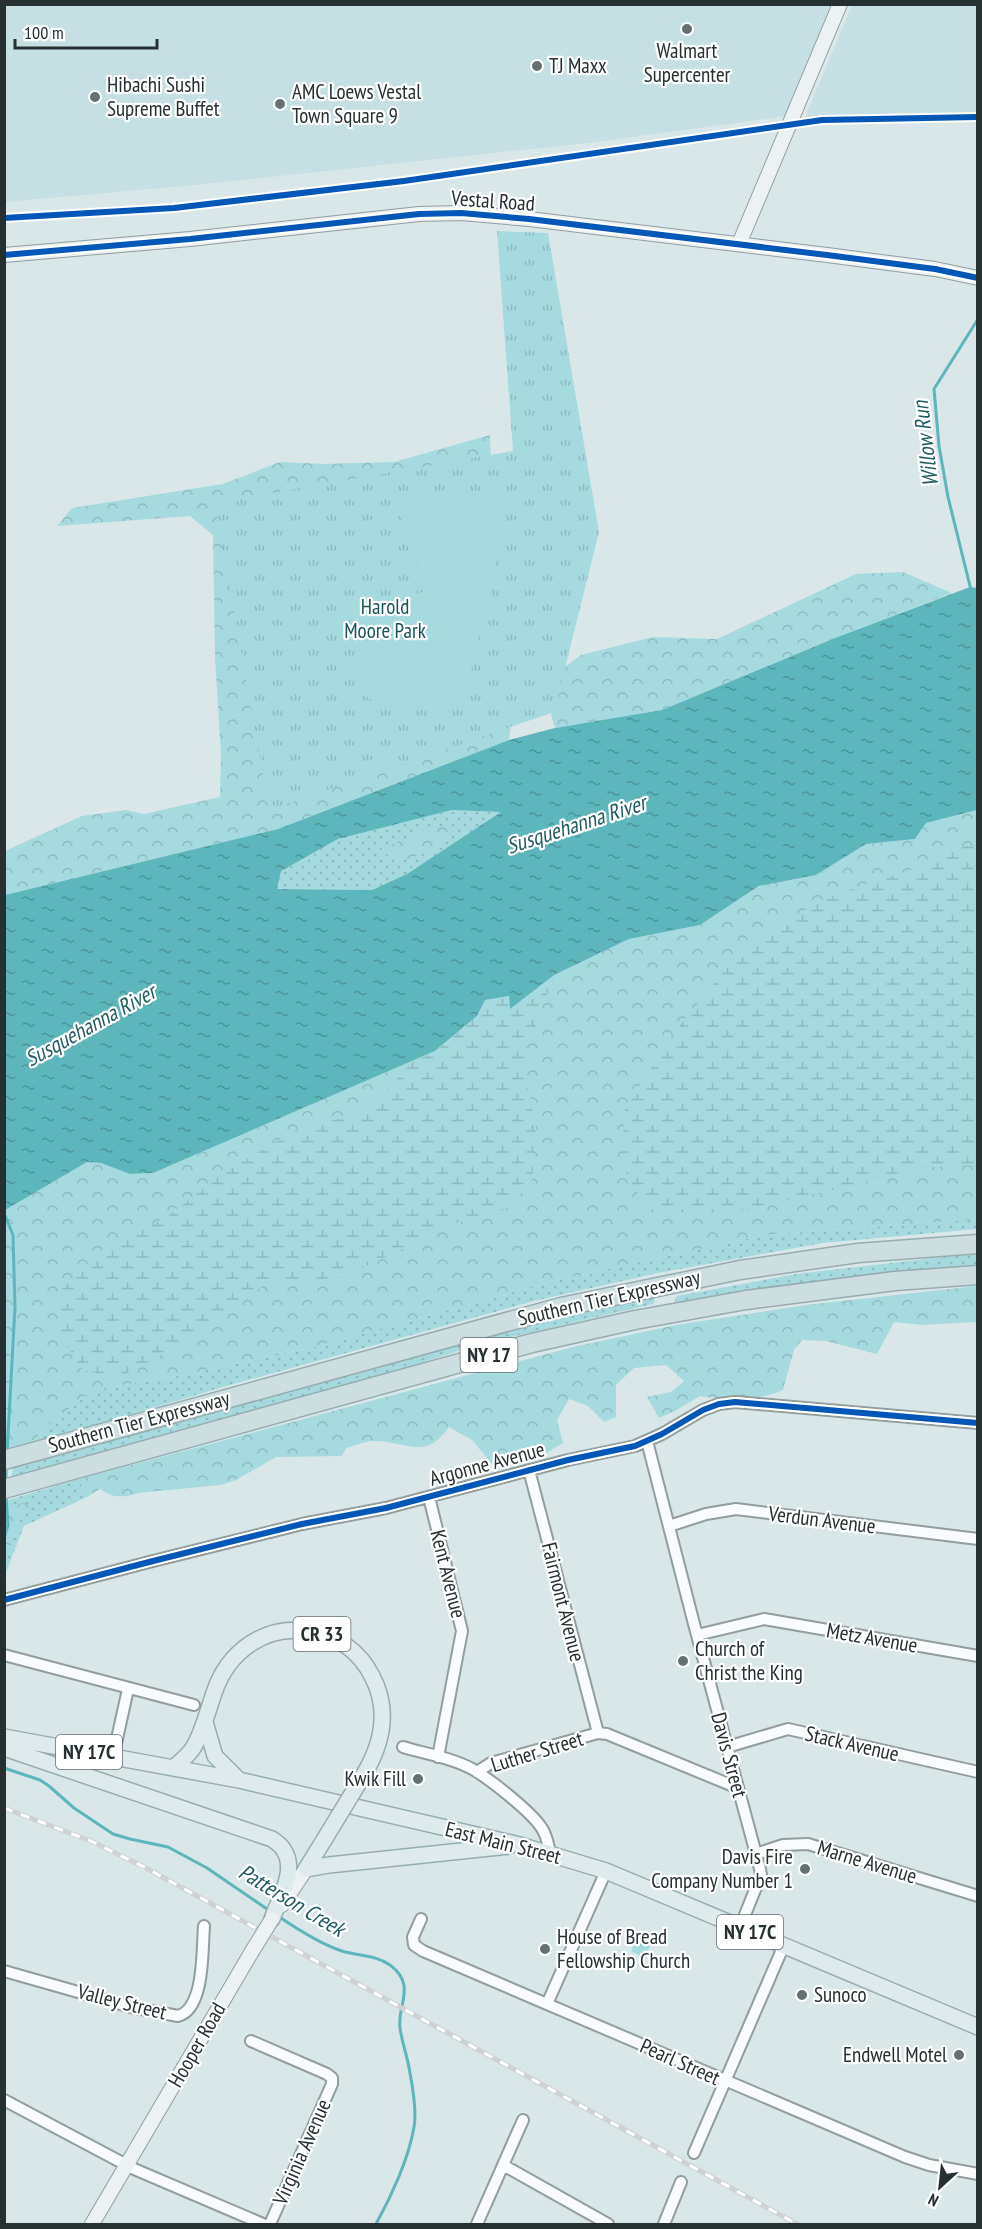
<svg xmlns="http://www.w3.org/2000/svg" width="982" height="2229" viewBox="0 0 982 2229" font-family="'PT Sans Narrow',sans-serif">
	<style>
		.built { fill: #c6dfe2 }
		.grass { fill: url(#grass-dots) }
		.forest { fill: url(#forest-crowns) }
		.wetland { fill: url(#wetland-marsh) }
		.park { fill: url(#park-tufts) }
		.pitch { fill: #a5dade }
		.water { fill: url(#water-ripples); fill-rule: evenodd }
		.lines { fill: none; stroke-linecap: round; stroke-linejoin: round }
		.stream { stroke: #5cb6bc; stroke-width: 3 }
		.street-casing { stroke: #929d9e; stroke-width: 14 }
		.secondary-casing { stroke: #929d9e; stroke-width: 16 }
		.primary-casing { stroke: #96adae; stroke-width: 18 }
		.highway-casing { stroke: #96adae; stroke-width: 21 }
		.street { stroke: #f9fbfc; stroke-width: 10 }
		.secondary { stroke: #ecf2f3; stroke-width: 14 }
		.primary { stroke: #deeaeb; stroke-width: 15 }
		.highway { stroke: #cddee0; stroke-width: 18 }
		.rail-casing { stroke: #ced2d2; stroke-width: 5 }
		.rail { stroke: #fff; stroke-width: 3; stroke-dasharray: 9; stroke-linecap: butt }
		.secondary-bridge-casing { stroke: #929d9e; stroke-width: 16; stroke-linecap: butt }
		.primary-bridge-casing { stroke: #96adae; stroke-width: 18; stroke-linecap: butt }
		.secondary-bridge { stroke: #ecf2f3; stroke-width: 14 }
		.primary-bridge { stroke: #deeaeb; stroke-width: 15 }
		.cycleway-casing { stroke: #fff; stroke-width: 10 }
		.cycleway { stroke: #0057b8; stroke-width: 6 }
		.poi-dot { fill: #657071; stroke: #fff; stroke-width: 2 }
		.labels { text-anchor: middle; stroke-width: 4.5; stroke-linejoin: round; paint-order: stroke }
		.shield { fill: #fff; stroke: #676e6f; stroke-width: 1.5 }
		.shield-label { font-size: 20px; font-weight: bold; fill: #263031 }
		.poi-label { font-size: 21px; fill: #263031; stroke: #fff; text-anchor: start }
		.street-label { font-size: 21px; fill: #263031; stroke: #fff }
		.park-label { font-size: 21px; fill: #145559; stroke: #fff }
		.water-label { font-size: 22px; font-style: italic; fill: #1d5c60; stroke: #fff }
	</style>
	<defs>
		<pattern id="grass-dots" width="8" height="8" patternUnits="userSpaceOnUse" patternTransform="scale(1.5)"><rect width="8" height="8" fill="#a5dade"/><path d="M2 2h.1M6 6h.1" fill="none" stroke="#8ebbbf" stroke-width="1.8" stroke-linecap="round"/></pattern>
		<pattern id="forest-crowns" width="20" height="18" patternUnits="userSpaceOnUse" patternTransform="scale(1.5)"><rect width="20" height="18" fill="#a5dade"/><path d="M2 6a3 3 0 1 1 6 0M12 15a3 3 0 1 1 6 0" fill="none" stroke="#8ebbbf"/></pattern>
		<pattern id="wetland-marsh" width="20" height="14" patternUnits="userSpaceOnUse" patternTransform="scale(1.5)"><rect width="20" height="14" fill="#a5dade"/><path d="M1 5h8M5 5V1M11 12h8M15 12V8" fill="none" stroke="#8ebbbf"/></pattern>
		<pattern id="park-tufts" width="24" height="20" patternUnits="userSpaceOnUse" patternTransform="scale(1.5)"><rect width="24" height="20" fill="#a5dade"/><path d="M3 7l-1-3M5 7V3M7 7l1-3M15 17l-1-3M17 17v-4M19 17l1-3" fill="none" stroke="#8ebbbf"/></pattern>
		<pattern id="water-ripples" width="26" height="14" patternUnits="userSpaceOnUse" patternTransform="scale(1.5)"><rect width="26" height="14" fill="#5cb6bc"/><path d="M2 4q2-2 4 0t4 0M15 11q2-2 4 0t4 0" fill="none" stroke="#4c9499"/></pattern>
	</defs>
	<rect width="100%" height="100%" fill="#d9e7e8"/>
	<path class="built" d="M5,5H840L795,115L588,143L195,185L5,202Z
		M852,5H977V113L804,120Z"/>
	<path class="grass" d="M452,810L502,812L407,874L372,890L277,889L281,871L338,839Z
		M977,1219V1229L823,1243L658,1273L534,1301L223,1387L31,1444L46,1426L94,1390L184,1375L314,1347L557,1280L765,1235Z
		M977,1253V1270L679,1305L674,1302L677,1296L796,1274Z
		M647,1297H653L655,1301L653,1304L473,1346L350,1386L11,1480L13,1467L516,1326Z
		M79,1479L87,1497L24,1526L5,1575V1501Z"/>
	<path class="forest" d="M490,435L491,465L511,723L509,740L278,829L5,895V851L82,816L126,810L144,814L220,797L221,755L215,656L213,535L190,516L57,526L72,508L223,484L280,462L323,464L394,462Z
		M903,572L952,593L835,638L662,710L555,728L545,693L550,678L581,655L653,637L717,639L856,574Z
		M977,810V1219L765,1235L557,1280L314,1347L184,1375L94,1390L46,1426L31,1444L5,1453L4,1210L87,1162L101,1163L130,1174L153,1173L435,1051L554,975L629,939L700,925L760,886L816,875L866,844L915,839L926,823Z
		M430,827H454L451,838L427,852L406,860L376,852Z
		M977,1286V1322L923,1325L894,1322L877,1354L826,1341L802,1340L794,1350L783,1390C758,1401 727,1401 700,1396L675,1411L659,1418L647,1397L671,1392L684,1381L666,1365L634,1368L616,1385V1417L604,1422L588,1406L569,1399L557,1420L563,1443L536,1459L492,1464L472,1440L449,1427C423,1463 407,1440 373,1441C365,1441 354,1446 346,1448L342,1456L276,1457L236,1480L220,1485L138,1493C124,1498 112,1498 100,1489L87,1497L79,1479L573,1347L676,1325L806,1305Z
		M24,1503L32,1507L19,1520L5,1562V1507Z"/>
	<path class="wetland" d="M977,845V1165L917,1168L842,1188L731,1213L648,1212L625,1171L623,1113L673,1034L741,950L773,927L834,895L913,869L963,847Z
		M554,975L522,1063L536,1126L532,1183L504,1210L457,1223L343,1277L266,1284L181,1344L118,1378L82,1370L59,1333L61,1290L103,1249L167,1217L217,1177L292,1132L369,1110L412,1062L436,1051L477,1016L484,1000L509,996L510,1008Z"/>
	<path class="park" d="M497,231L548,233L599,532L554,712L269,810L215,503L513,451Z
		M638,1935L652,1941L645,1958L631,1951Z"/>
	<path class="pitch" d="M503,493L507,498L491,596H471L487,603L464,701L459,705L368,699C366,692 363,684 362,677C357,635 393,593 435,590C440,589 447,591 453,591C411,569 399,545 403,498Z"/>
	<path class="water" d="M970,587L978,588L977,810L926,823L915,839L866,844L816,875L759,886L700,925L629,939L554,975L510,1009L509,996L485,1000L477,1016L435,1051L153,1173L130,1174L101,1163L87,1162L5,1210V895L278,829L509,740L555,728L662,710L835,638ZM452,810L501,812L407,874L372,890L277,889L281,871L338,839Z"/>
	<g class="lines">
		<path class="stream" d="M971,590L948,497L939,446L934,389L978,319
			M4,1213L13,1235L15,1307L7,1453
			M6,1483V1466
			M4,1538L8,1525L6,1496
			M4,1768L40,1780L49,1786L74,1808L113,1834L130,1839L168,1847L207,1868L270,1911
			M278,1916C297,1929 320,1944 342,1951C358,1956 376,1955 390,1965C417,1985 397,2005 400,2028C402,2043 408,2058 410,2073C413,2089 417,2111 414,2127C409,2158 391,2197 376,2224"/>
		<g class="street-casing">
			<path id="street" d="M647,1441L694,1624L760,1869L761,1875L740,1927
				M529,1470L598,1733
				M429,1497L462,1631L438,1757
				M669,1526L706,1514L736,1509L978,1539
				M4,1600L153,1561L302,1524L386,1508L568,1460L635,1446L662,1434L703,1410L719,1404L735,1402L978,1423
				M697,1635L764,1619L978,1656
				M4,1655L194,1705
				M403,1747C426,1754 453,1758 474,1770C491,1780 530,1811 541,1827C547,1835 548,1844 550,1853
				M727,1747L788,1729L978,1772
				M113,1757L128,1689
				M477,1772L491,1763L598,1733L607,1734L738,1788
				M756,1854L783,1845L808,1844L978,1896
				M421,1919L413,1937L414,1945L423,1951L905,2157L929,2165L978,2174
				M4,1971L131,2007L178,2016C205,2009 202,1949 204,1926
				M547,2004L606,1871
				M251,2041L327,2074L332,2078V2084L270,2224
				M4,2100L134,2169L263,2224
				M694,2153L784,1945
				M503,2165L608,2224
				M477,2224L523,2120
				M664,2224L681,2182"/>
		</g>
		<g class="secondary-casing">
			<path id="secondary" d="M739,244L840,4
				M4,255L190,239L419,214L461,213L529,219L827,255L935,269L978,278
				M282,1905L306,1869
				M92,2224L251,1953"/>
		</g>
		<g class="primary-casing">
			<path id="primary" d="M205,1722L215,1756L239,1780
				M4,1737L239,1780L520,1845L606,1871L978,2027
				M4,1748L272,1839C276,1842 281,1845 283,1849C298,1869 279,1899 272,1919
				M173,1768C180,1762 188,1756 193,1748C202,1734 208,1710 214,1693C228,1651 266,1623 312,1632C338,1636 360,1652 372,1676C389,1708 383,1741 366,1771
				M306,1869L329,1865L509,1846
				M306,1869L324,1840"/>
		</g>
		<g class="highway-casing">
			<path id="highway" d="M4,1460L561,1307L740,1270L858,1253L978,1244
				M4,1489L532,1343L635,1320L746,1300L895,1281L978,1275"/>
		</g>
		<use href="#street" class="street"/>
		<use href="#secondary" class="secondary"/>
		<use href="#primary" class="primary"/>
		<use href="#highway" class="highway"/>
		<g class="rail-casing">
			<path id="rail" d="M4,1808L91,1841L146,1868L797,2224"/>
		</g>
		<use href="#rail" class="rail"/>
		<g class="secondary-bridge-casing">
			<path id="secondary-bridge" d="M251,1953L272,1919"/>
		</g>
		<g class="primary-bridge-casing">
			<path id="primary-bridge" d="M324,1840L366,1771"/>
		</g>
		<use href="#secondary-bridge" class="secondary-bridge"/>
		<use href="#primary-bridge" class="primary-bridge"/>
		<g class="cycleway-casing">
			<path id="cycleway" d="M4,218L174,208L404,181L822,120L978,117
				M4,255L190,239L419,214L461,213L529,219L827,255L935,269L978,278
				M4,1600L153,1561L302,1524L386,1508L568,1460L635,1446L662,1434L703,1410L719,1404L735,1402L978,1423"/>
		</g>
		<use href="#cycleway" class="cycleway"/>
	</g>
	<g class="poi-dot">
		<circle cx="687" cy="29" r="6"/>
		<circle cx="537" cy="66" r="6"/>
		<circle cx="95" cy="97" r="6"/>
		<circle cx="280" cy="104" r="6"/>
		<circle cx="683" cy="1661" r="6"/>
		<circle cx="418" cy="1779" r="6"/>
		<circle cx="805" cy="1869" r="6"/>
		<circle cx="545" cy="1949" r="6"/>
		<circle cx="802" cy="1995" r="6"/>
		<circle cx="959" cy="2055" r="6"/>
	</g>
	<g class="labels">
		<g class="shield">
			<rect x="460.5" y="1338" width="57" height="34" rx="4.5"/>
			<rect x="293.5" y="1617" width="57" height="34" rx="4.5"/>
			<rect x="56" y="1735" width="66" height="34" rx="4.5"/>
			<rect x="717" y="1915" width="66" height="34" rx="4.5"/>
		</g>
		<g class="shield-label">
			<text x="489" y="1362">NY 17</text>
			<text x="322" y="1641">CR 33</text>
			<text x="89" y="1759">NY 17C</text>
			<text x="750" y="1939">NY 17C</text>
		</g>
		<g class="poi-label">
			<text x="687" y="58" text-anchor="middle">Walmart<tspan x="687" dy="24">Supercenter</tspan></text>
			<text x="549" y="73">TJ Maxx</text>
			<text x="107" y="92">Hibachi Sushi<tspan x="107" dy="24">Supreme Buffet</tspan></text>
			<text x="292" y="99">AMC Loews Vestal<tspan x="292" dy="24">Town Square 9</tspan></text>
			<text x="695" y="1656">Church of<tspan x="695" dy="24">Christ the King</tspan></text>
			<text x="406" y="1786" text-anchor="end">Kwik Fill</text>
			<text x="793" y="1864" text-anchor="end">Davis Fire<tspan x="793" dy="24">Company Number 1</tspan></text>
			<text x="557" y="1944">House of Bread<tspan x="557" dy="24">Fellowship Church</tspan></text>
			<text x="814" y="2002">Sunoco</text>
			<text x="947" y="2062" text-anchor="end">Endwell Motel</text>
		</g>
		<g class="street-label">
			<text transform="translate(493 201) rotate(4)" y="7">Vestal Road</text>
			<text transform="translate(609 1298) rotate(-13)" y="7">Southern Tier Expressway</text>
			<text transform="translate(139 1422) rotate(-15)" y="7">Southern Tier Expressway</text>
			<text transform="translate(487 1464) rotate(-15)" y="7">Argonne Avenue</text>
			<text transform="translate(822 1520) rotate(7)" y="7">Verdun Avenue</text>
			<text transform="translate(448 1574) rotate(76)" y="7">Kent Avenue</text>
			<text transform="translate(563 1602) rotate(76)" y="7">Fairmont Avenue</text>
			<text transform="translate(872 1638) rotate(10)" y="7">Metz Avenue</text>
			<text transform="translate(852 1744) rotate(13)" y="7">Stack Avenue</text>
			<text transform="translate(537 1752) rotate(-17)" y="7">Luther Street</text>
			<text transform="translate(729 1755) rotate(75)" y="7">Davis Street</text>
			<text transform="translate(503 1843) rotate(14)" y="7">East Main Street</text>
			<text transform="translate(867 1862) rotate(17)" y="7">Marne Avenue</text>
			<text transform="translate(122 2002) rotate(14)" y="7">Valley Street</text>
			<text transform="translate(197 2045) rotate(-60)" y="7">Hooper Road</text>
			<text transform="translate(680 2062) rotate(24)" y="7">Pearl Street</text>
			<text transform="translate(302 2152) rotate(-66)" y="7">Virginia Avenue</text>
		</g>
		<g class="park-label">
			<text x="385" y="614">Harold<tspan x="385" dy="24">Moore Park</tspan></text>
		</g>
		<g class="water-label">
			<text transform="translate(925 444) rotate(-97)" y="8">Willow Run</text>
			<text transform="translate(576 824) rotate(-18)" y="8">Susquehanna River</text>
			<text transform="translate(90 1025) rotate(-29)" y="8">Susquehanna River</text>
			<text transform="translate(292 1900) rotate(31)" y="8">Patterson Creek</text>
		</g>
	</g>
	<rect width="982" height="2229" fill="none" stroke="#263031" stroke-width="12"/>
	<g transform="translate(940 2187) rotate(207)" stroke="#ffffff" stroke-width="4.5" paint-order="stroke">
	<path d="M0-4.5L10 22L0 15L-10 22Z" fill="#263031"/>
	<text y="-9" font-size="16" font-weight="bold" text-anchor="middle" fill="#263031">N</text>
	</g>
	<path d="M15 39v9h142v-9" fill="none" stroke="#263031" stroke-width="3"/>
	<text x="24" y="39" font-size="18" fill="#263031" stroke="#ffffff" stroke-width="4.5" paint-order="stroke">100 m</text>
</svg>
